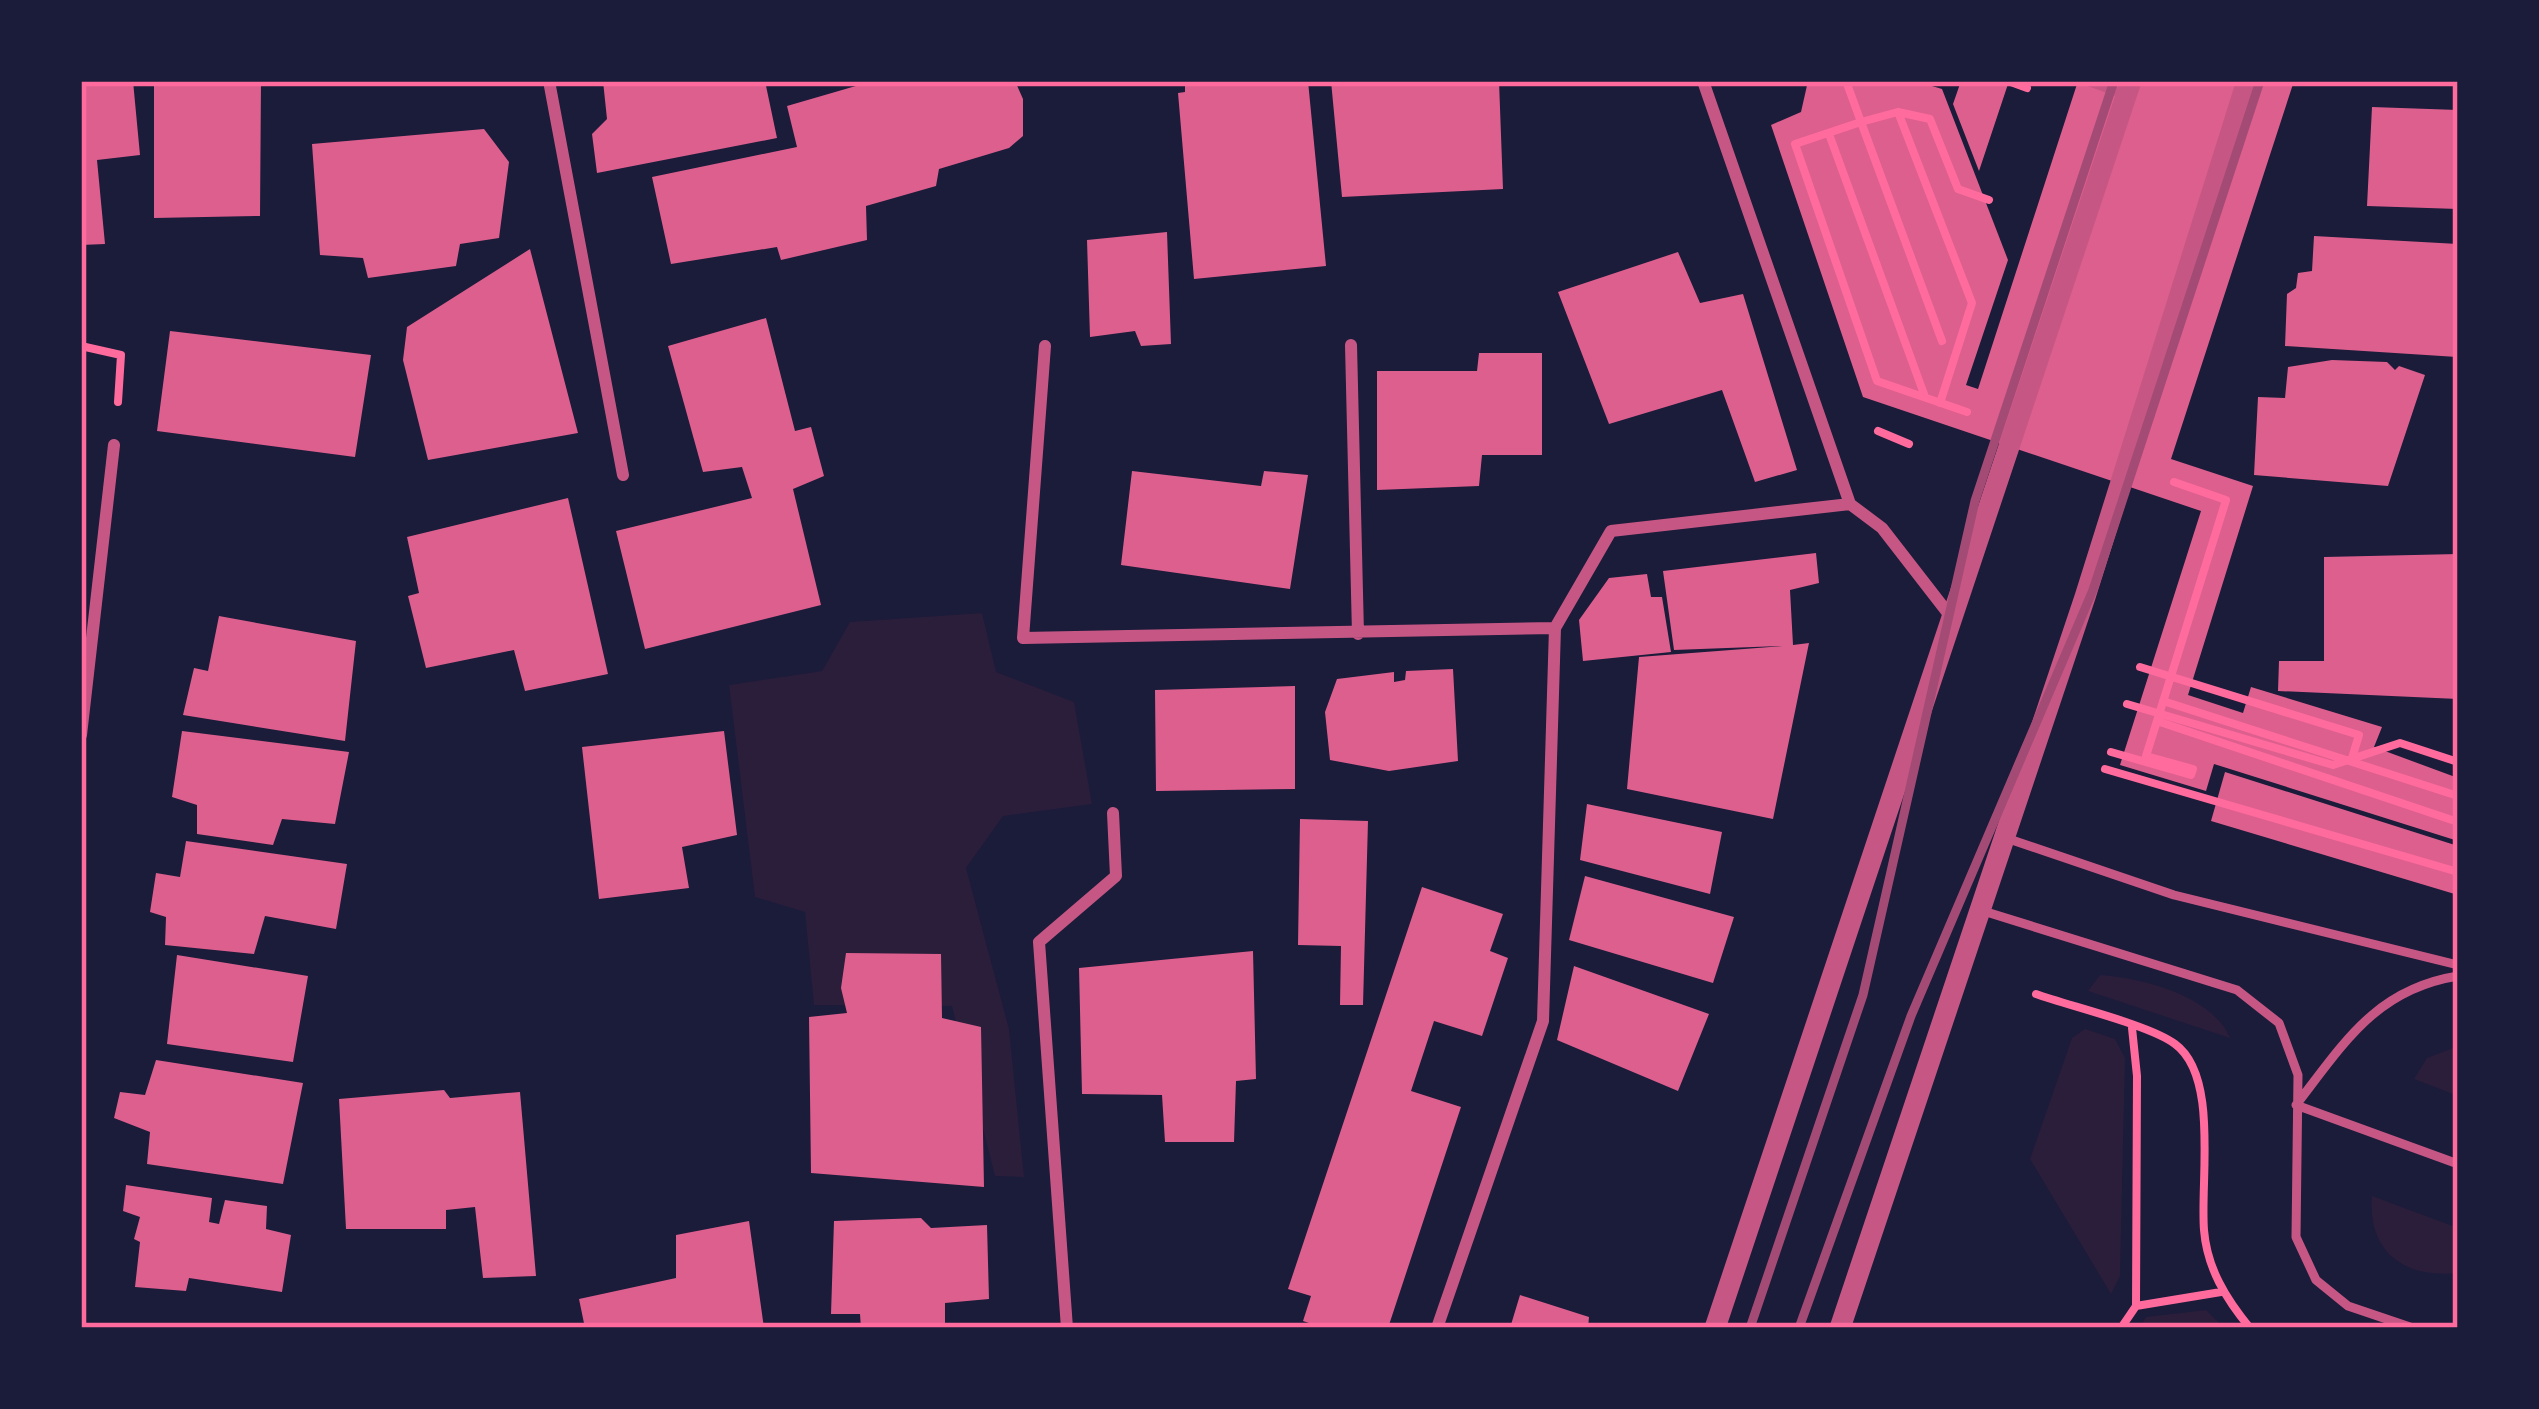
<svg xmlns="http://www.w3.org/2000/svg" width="2539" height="1409" viewBox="0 0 2539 1409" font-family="'Archivo Narrow',sans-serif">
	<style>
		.green { fill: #2a1e3b }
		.building { fill: #dd5f8e }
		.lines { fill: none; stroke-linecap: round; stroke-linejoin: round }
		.path { stroke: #ff6b9d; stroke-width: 8 }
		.service { stroke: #c65784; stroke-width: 9 }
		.minor { stroke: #c65784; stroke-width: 12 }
		.tertiary { stroke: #c65784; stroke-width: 21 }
		.rail { stroke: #a44b75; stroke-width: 9 }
		.neatline { fill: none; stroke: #ff6b9d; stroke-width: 4.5 }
	</style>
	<rect width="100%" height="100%" fill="#1b1b3a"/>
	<path class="green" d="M982,613L996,672L1074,702L1092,804L1003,816L966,868L1009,1029L1024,1177L995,1176L952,1006L814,1005L805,912L755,897L729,685L822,671L850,622Z
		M2100,975C2143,978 2213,996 2230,1038L2088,991Z
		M2085,1029L2115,1039L2125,1058L2120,1276L2111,1294L2030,1159L2072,1038Z
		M2458,1046V1096L2414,1079L2427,1058Z
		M2372,1196L2458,1228V1273C2404,1279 2367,1251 2372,1196Z
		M2206,1310L2224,1328H2140L2146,1317Z"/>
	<path class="building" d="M81,81H133L140,155L97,160L105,244L81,245Z
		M154,81H261L260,216L154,218Z
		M603,81H765L777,138L597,173L592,134L607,119Z
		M873,81H1015L1023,99V136L1009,148L939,169L936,186L866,206L867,240L781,260L777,247L671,264L652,177L797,147L787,106Z
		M1185,81H1308L1326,266L1194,279L1178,93L1185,92Z
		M1331,81H1499L1503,189L1342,197Z
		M1808,81H1915L1942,89L2008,260L1966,385L1978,389L2078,81H2294L2171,459L2253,486L2188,695L2243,713L2251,687L2382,727L2374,747L2458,778V841L2214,764L2206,791L2120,765L2201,511L1863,397L1771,125L1801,112Z
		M1961,81H2009L1979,171L1953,104Z
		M2372,107L2458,110V209L2367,206Z
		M484,129L509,162L499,238L460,244L456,266L368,278L363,258L320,255L312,144Z
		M1167,232L1171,344L1141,346L1135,331L1090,337L1087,240Z
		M2314,236L2458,244L2457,357L2285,346L2287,294L2296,288L2298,273L2312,271Z
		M530,249L578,433L428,460L403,360L407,327Z
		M1678,252L1700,303L1743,294L1797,470L1755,482L1722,390L1609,424L1558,292Z
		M766,318L795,431L811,427L824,476L793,489L821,605L645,649L616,531L752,498L742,467L703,472L668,346Z
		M170,331L371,355L355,457L157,431Z
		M1479,353H1542V455H1482L1479,486L1377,490V371H1477Z
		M2332,360L2387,362L2395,370L2399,366L2425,375L2388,486L2254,475L2258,397L2285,398L2288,367Z
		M1132,471L1261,486L1264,471L1308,475L1290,589L1121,565Z
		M568,498L608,674L525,691L514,650L426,668L408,596L419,593L407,537Z
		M1816,553L1819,583L1790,590L1793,645L1809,643L1773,819L1627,789L1639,657L1783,646L1674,650L1663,571Z
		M2458,554V699L2278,691L2279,661H2324V557Z
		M1647,574L1651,597H1662L1671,652L1583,661L1579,620L1609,578Z
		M219,616L356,641L345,741L183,715L194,668L208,671Z
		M1453,669L1458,761L1389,771L1330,760L1325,712L1337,679L1394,672V682L1405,680L1406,671Z
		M1295,686V789L1156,791L1155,690Z
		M182,731L349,752L335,824L282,819L273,845L197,834V805L172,797Z
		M724,731L737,835L682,847L689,888L599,899L582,747Z
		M2225,772L2458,846V895L2211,821Z
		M1587,804L1722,832L1710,894L1580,860Z
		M1300,819L1368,821L1363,1005H1340L1341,946L1298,945Z
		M186,841L347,864L336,929L265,916L254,954L165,945L166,917L150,912L156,873L180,877Z
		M1585,876L1734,917L1713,983L1569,940Z
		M1422,887L1503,914L1490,951L1508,958L1482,1036L1434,1021L1411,1091L1461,1107L1388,1328H1324L1303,1321L1311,1296L1288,1289Z
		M1253,951L1256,1079L1236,1081L1234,1142H1165L1162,1095L1082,1094L1079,968Z
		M846,953L941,954L942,1018L981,1027L984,1187L811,1173L809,1017L847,1013L841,988Z
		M177,955L308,976L293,1062L167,1044Z
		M1574,966L1709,1014L1678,1091L1557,1040Z
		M156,1060L303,1083L283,1184L147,1164L150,1132L114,1118L120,1092L145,1095Z
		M444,1090L450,1098L520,1092L536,1276L483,1278L475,1207L446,1210V1229H346L339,1099Z
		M126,1185L212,1198L209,1222L219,1224L225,1200L267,1206L266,1229L291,1235L282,1292L189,1278L186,1291L135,1287L140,1242L134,1239L140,1217L123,1211Z
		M921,1218L931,1228L987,1225L989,1299L945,1303V1328H861L860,1314H831L834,1221Z
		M749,1221L764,1328H585L579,1299L676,1278V1235Z
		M1520,1295L1589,1317L1588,1328H1510Z"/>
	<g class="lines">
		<path class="path" d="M1846,81L1861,122L1898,112L1930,119L1958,189L1989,200
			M2008,81L2027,88
			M1898,112L1972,303L1940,403
			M1829,134L1924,394
			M1942,341L1861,122L1795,144L1877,381L1967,412
			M81,346L121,355L118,402
			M1878,431L1909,444
			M2174,482L2226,500L2157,721L2458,822
			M2140,667L2359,735L2352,758
			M2163,701L2458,796
			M2127,704L2333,765L2400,743L2458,762
			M2157,721L2146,756L2193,769
			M2111,752L2191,775L2193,769
			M2105,769L2458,872
			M2036,994C2069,1006 2150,1025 2175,1044C2219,1076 2200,1180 2204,1230C2207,1268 2226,1299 2250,1328
			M2132,1028L2137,1076L2136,1306L2221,1292
			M2121,1328L2136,1306"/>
		<path class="service" d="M2087,81L2126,95
			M2006,838L2174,895L2458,965
			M1980,910L2237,990L2279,1023L2298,1075L2296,1237L2316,1280L2348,1306L2413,1328
			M2458,976C2376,989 2344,1043 2296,1105L2458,1164"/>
		<path class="minor" d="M549,81L623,475
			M1703,81L1850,504L1882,528L1951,617
			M1351,345L1358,634
			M1045,346L1023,638L1555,628
			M81,735L114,445
			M1067,1328L1039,942L1116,876L1113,813
			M1437,1328L1543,1021L1555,628L1611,531L1850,504"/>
		<path class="tertiary" d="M1715,1328L2131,81
			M1840,1328L2085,597L2247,81"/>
		<path class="rail" d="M1750,1328L1863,995L1975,501L2114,81
			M1799,1328L1911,1016L2093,590L2260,81"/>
	</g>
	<rect width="2539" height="1409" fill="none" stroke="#1b1b3a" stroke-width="168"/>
	<rect x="84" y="84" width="2371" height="1241" class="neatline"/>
</svg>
